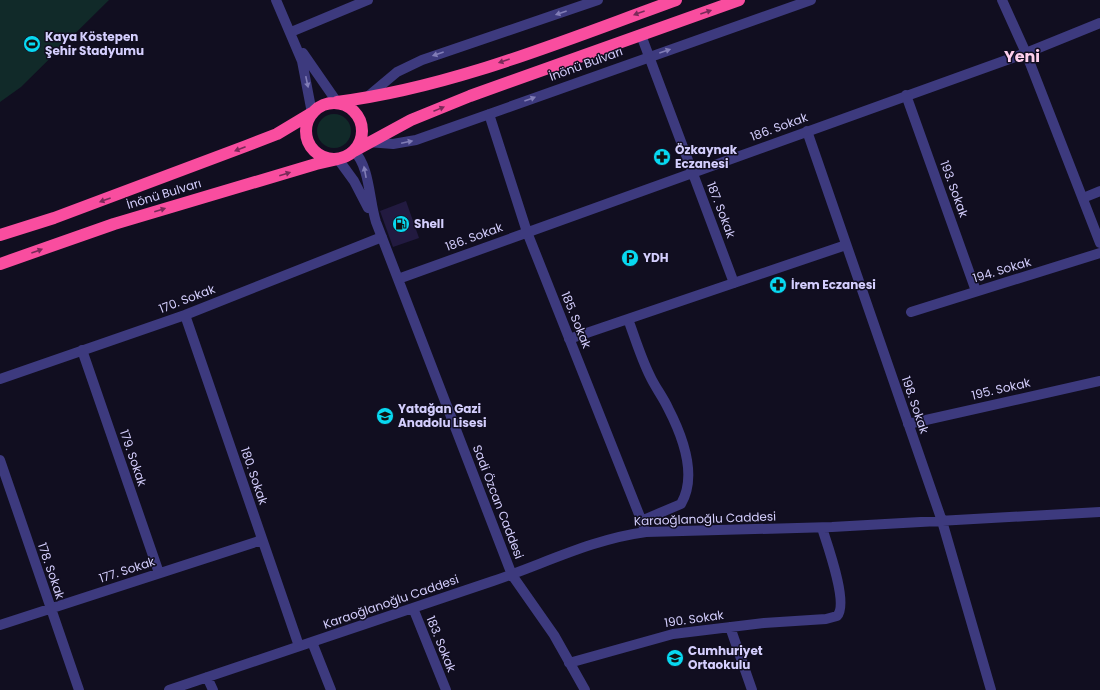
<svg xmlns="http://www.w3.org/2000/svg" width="1100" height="690" viewBox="0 0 1100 690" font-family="Poppins,sans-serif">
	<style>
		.green { fill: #112a29 }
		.building { fill: #221a40 }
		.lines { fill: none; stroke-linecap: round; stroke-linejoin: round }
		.minor { stroke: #3d3a7e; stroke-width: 10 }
		.highway { stroke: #f94d9f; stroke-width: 12 }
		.oneway { fill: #792a59 }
		.oneway2 { fill: #817db7 }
		.labels { text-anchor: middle; stroke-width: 3; stroke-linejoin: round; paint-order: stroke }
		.poi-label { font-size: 12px; font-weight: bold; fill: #d4cefd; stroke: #110e20; text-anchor: start }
		.street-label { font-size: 12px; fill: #d4cefd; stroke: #110e20 }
		.district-label { font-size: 16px; font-weight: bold; fill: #fed0ed; stroke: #110e20 }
	</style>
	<rect width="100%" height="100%" fill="#110e20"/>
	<path class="green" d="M0,0H109L21,87L0,102Z
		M317 131a17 17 0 1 1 34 0a17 17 0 1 1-34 0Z"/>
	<path class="building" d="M406,201L419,238L393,247L380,211Z"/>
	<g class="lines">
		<path class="minor" d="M276,0L302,61L312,113
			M1002,0L1026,53L1100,243
			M291,32L368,0
			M641,35L734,283
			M303,53L337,102
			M906,95L976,291
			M366,98L397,72L422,60L598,0
			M489,114L527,232L646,532
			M807,131L942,521L991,690
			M368,142L393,144L416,140L811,0
			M354,151C370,167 369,200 376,222L512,575L554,635L585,690
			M338,159L354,181L368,208
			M1083,198L1100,191
			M398,279L1026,53L1100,23
			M911,312L1100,253
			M185,315L299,646
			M628,319C635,338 641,358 650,376C655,387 663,397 668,408C682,435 698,475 681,504L641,521
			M569,339L846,245
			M82,350L159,573
			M0,379L185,315L382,237
			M908,424L1100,381
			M0,460L79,690
			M413,608L446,690
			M0,625L262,540
			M730,627L752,690
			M312,642L331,690
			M569,663L673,634L764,623L826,619L837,616C849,604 827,544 822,528
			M207,677L213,690
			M169,690C277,654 385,617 493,581C544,564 592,539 646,532L832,527L1100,512"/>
		<path class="highway" d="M337,102C454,87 565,40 676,0
			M306 131a28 28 0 1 1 56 0a28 28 0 1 1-56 0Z
			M354,151L411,120L470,96L739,0
			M0,235L54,218L246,146L277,134L312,113
			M0,264L114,224L316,164L338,159"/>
	</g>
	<defs><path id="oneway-solid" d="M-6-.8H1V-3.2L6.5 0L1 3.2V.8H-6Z"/></defs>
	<g class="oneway">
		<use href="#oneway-solid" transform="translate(706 12) rotate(-19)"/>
		<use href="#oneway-solid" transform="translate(639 13) rotate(160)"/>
		<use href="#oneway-solid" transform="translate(504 61) rotate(161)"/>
		<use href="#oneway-solid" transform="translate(439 109) rotate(-22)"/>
		<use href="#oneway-solid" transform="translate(240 149) rotate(159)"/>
		<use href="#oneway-solid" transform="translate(285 174) rotate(-18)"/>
		<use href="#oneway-solid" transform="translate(105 200) rotate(160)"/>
		<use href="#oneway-solid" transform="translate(160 210) rotate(-17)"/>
		<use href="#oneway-solid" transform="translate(37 251) rotate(-20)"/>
	</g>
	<g class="oneway2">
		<use href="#oneway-solid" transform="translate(561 13) rotate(161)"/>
		<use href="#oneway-solid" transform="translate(665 51) rotate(-19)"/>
		<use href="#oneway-solid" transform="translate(438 54) rotate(161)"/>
		<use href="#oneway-solid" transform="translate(307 82) rotate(78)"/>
		<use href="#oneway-solid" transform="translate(530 99) rotate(-20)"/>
		<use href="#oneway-solid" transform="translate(407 142) rotate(-12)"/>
		<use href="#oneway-solid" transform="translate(365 172) rotate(-101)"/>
	</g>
	<defs>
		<g id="stadium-disc" transform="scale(0.9)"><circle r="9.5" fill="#08d8f0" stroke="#110e20"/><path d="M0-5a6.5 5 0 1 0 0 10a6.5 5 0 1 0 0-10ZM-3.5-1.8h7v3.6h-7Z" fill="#111"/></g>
		<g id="pharmacy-disc" transform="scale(0.9)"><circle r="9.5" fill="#08d8f0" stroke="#110e20"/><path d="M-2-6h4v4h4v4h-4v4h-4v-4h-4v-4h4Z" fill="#111"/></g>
		<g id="fuel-disc" transform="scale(0.9)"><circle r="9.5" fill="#08d8f0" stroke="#110e20"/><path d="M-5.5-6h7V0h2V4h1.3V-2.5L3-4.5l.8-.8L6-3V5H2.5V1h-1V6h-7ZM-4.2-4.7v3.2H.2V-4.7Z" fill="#111"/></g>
		<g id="parking-disc" transform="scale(0.9)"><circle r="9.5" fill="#08d8f0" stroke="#110e20"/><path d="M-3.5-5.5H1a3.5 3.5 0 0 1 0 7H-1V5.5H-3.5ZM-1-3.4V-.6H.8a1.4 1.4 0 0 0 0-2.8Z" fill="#111"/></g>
		<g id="school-disc" transform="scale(0.9)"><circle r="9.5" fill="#08d8f0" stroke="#110e20"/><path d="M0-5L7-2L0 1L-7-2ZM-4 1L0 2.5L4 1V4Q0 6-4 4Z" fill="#111"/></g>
	</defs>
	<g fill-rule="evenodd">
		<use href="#stadium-disc" x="32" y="44"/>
		<use href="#pharmacy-disc" x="662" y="157"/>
		<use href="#fuel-disc" x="401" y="224"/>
		<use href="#parking-disc" x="630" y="258"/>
		<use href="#pharmacy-disc" x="778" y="285"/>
		<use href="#school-disc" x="385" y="416"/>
		<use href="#school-disc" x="675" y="658"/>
	</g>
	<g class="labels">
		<g class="poi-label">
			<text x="45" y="41">Kaya Köstepen<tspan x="45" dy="14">Şehir Stadyumu</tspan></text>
			<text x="675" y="154">Özkaynak<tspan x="675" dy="14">Eczanesi</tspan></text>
			<text x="414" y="228">Shell</text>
			<text x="643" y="262">YDH</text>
			<text x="791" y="289">İrem Eczanesi</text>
			<text x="398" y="413">Yatağan Gazi<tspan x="398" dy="14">Anadolu Lisesi</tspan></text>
			<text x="688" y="655">Cumhuriyet<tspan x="688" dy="14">Ortaokulu</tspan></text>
		</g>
		<g class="street-label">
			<text transform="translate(586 64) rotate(-20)" y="4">İnönü Bulvarı</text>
			<text transform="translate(779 127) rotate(-20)" y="4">186. Sokak</text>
			<text transform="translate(954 189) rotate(70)" y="4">193. Sokak</text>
			<text transform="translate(164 194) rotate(-17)" y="4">İnönü Bulvarı</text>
			<text transform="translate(721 210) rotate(69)" y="4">187. Sokak</text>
			<text transform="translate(474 237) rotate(-20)" y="4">186. Sokak</text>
			<text transform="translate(1002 270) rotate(-17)" y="4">194. Sokak</text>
			<text transform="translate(187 299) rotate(-21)" y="4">170. Sokak</text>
			<text transform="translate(576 320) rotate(68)" y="4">185. Sokak</text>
			<text transform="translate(1001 389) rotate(-13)" y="4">195. Sokak</text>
			<text transform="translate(915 405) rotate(71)" y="4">198. Sokak</text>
			<text transform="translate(133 458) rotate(71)" y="4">179. Sokak</text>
			<text transform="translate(254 476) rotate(71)" y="4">180. Sokak</text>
			<text transform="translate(498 502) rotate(69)" y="4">Sadi Özcan Caddesi</text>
			<text transform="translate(705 519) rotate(-2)" y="4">Karaoğlanoğlu Caddesi</text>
			<text transform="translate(127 570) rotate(-18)" y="4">177. Sokak</text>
			<text transform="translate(51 571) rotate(71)" y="4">178. Sokak</text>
			<text transform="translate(391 602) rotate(-19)" y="4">Karaoğlanoğlu Caddesi</text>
			<text transform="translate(694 619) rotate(-8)" y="4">190. Sokak</text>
			<text transform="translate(441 644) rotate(68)" y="4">183. Sokak</text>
		</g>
		<g class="district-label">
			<text x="1022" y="62">Yeni</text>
		</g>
	</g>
</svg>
